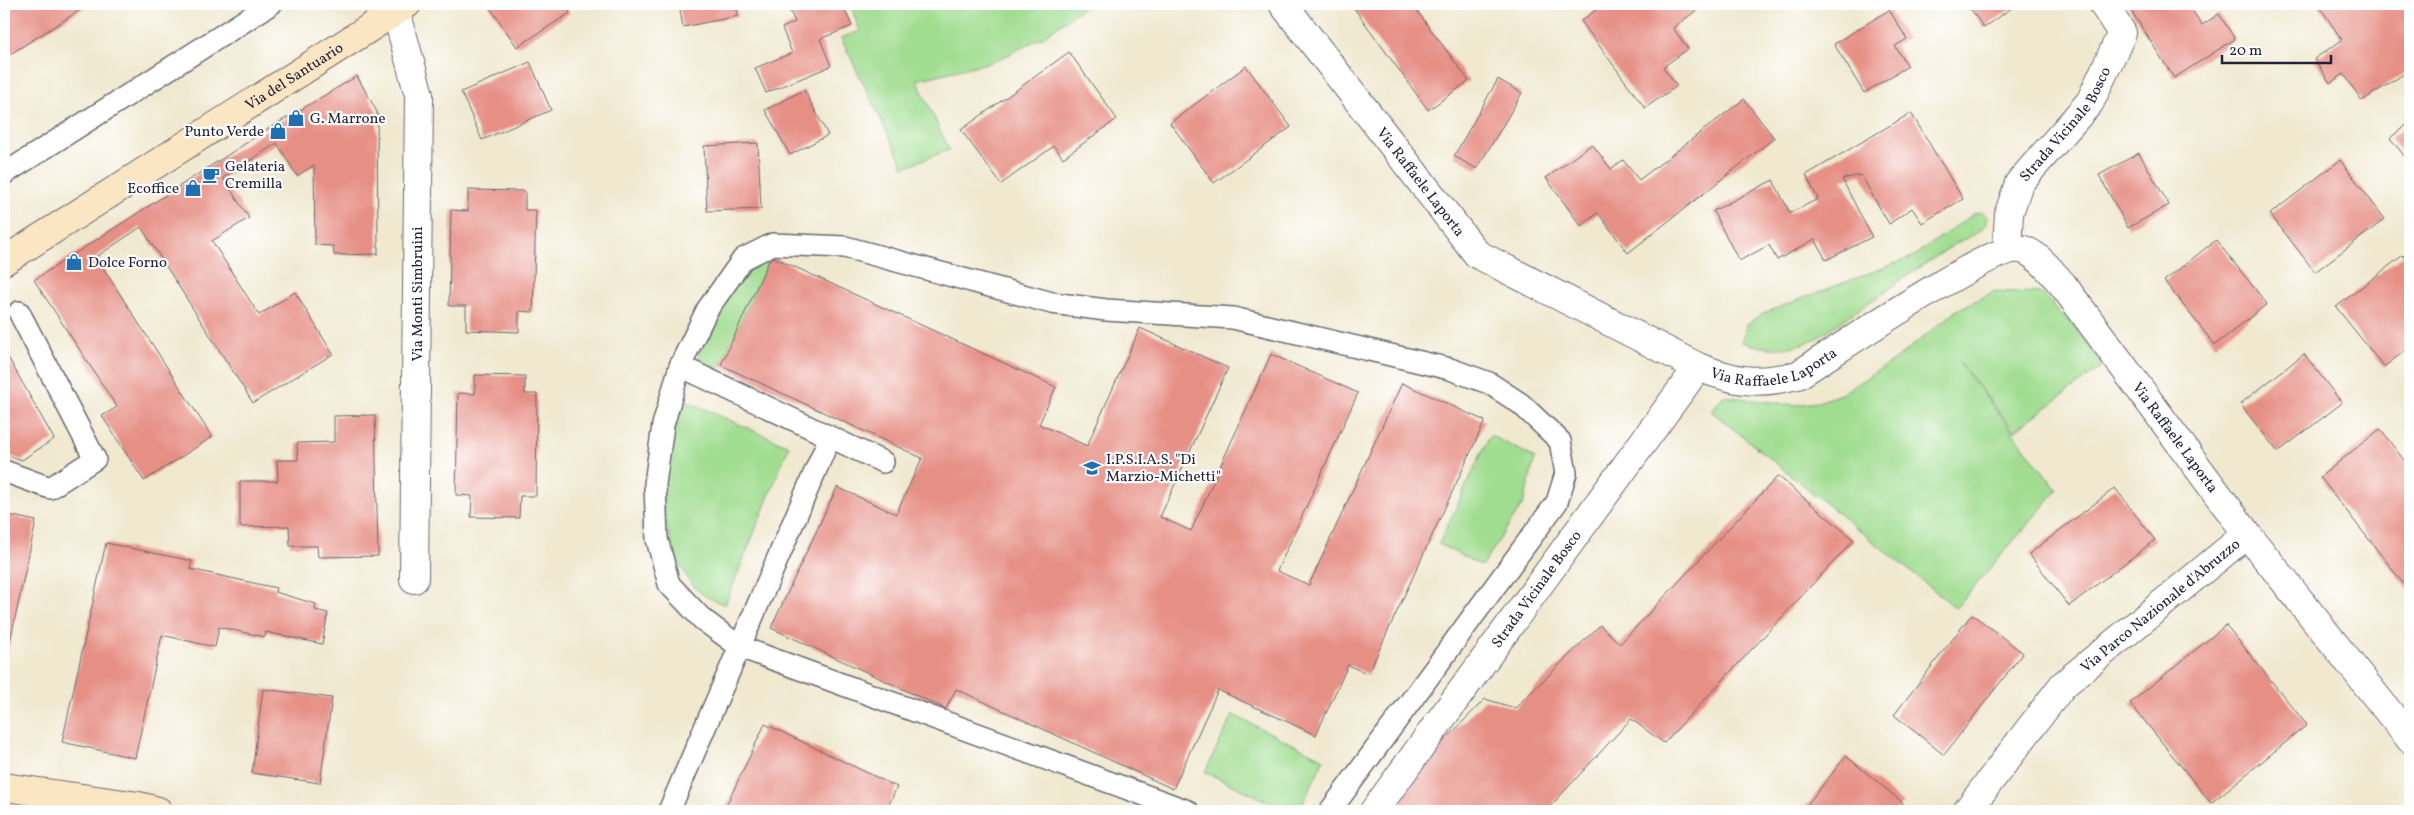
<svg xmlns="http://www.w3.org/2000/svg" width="2414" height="815" viewBox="0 0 2414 815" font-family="Vollkorn,serif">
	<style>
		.green { fill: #a1dd91; stroke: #628066 }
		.building { fill: #e68f85 }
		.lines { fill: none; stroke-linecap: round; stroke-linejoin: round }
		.lane-casing { stroke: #6a676f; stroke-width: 24 }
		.street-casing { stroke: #6a676f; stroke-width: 30 }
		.secondary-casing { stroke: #6a676f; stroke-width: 30 }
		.lane { stroke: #fff; stroke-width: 21 }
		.street { stroke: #fff; stroke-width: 28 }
		.secondary { stroke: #fbe6c4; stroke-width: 28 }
		.labels { text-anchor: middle; stroke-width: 4.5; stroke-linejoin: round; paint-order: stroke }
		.street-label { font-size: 15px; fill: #22223b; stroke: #fff }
		.poi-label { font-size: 15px; fill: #22223b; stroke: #fff; text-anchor: start }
	</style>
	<rect width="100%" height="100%" fill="#fff"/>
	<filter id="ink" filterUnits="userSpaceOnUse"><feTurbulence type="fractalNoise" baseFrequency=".02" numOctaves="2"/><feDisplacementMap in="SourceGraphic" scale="10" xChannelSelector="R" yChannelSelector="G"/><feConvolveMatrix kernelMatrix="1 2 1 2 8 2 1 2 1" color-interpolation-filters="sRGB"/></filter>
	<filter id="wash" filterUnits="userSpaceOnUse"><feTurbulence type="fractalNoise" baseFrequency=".0096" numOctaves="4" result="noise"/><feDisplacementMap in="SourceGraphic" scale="20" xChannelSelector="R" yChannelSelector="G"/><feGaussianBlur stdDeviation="1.12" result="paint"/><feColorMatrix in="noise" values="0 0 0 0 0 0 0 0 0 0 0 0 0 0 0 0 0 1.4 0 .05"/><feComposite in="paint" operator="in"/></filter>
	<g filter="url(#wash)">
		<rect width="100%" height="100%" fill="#f0e8cf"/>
		<path class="green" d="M850,4H1088L1043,37L995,61L917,80L949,150L904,167L841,38L860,31Z
			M1982,212L1987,216C1989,232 1963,239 1952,246C1905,276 1861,309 1814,340C1787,350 1771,351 1742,342L1747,324L1761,314L1912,257L1975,213Z
			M771,256L721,365L716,373L704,365L699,358L698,352L701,339L742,268Z
			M1995,291L2041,293L2076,329L2103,366L2014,431L1959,362L2057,490L1956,608L1711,411L1723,396L1795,405L1818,402L1841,394L1896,359L1957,310Z
			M679,398L789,446L725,605C717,601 707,598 701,593C672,570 658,504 663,469C666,445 674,421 679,398Z
			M1490,435L1535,458L1524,502L1482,566L1439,544Z
			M1233,715L1324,759L1299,811H1288L1205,772Z"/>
		<g id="blocks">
			<path class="building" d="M4,4H90L4,58Z
				M492,4H564L570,13L517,47L489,6Z
				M679,4H736L738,16L683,27Z
				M787,4H842L852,26L820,39L831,66L766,93L755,68L792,53L782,28L795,22Z
				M1351,4H1412L1469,81L1428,110Z
				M1604,4H1705L1673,28L1688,49L1663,67L1677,86L1645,108L1581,21Z
				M1967,4H2017L1984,28Z
				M2131,4H2188L2202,25L2219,14L2235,39L2174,78L2128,6Z
				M2318,4H2410V70L2362,101L2344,74L2330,83L2314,59L2342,40Z
				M1889,10L1907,39L1895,46L1908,66L1864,93L1834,44Z
				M1069,52L1117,119L1063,158L1054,146L1001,184L961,130Z
				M530,62L551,110L482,140L461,92Z
				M1246,66L1291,127L1214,183L1170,123Z
				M357,76L377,112L378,254L334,255L333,246L315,245L314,165L297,176L277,143L223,178L249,218L212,241L259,315L295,292L333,354L253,403L141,227L96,257L212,437L144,481L102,416L117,407L34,280L268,129Z
				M1498,79L1522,93L1477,169L1454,156Z
				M804,90L828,135L790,155L765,110Z
				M1744,99L1774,138L1628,253L1598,213L1581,226L1546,178L1592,144L1611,169L1623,160L1639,180Z
				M1911,113L1963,199L1922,223L1912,208L1889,224L1861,175L1842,179L1872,237L1826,260L1815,239L1777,260L1769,245L1739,261L1713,211L1773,180L1790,213L1818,199L1806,175Z
				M2410,122V163L2390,138Z
				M758,143L761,209L707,211L704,146Z
				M2139,153L2169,205L2128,228L2099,175Z
				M2340,160L2385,219L2315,272L2270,214Z
				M468,190L525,191V210H536L533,312L519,311V332L466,330V306H449L451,210L468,211Z
				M2216,240L2267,304L2215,345L2164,281Z
				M2403,255L2410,265V347L2384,367L2336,307Z
				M771,256L1056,387L1039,424L1087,446L1140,328L1228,368L1160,517L1191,531L1271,354L1358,393L1277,571L1309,585L1402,383L1485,421L1368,674L1348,665L1316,735L1218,690L1173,789L956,689L946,709L771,628L837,487L896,514L922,458L721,365Z
				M4,350L54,439L22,460L4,454Z
				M2304,354L2342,403L2278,452L2240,404Z
				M475,375L525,376V394H537L536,496H520L519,518L471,517L472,496L456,495L458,393L475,394Z
				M375,415L378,556L318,557L317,546H290L289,526L240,527V481H278L277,460H298L297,443L334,442V416Z
				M2380,429L2410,468V592L2320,477Z
				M1778,476L1854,540L1664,743L1631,719L1546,811H1376L1485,699L1515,708L1600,625L1620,644Z
				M2115,488L2155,540L2069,606L2029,554Z
				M4,514L36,521L5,665H4Z
				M106,543L192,561L190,569L276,588L275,592L316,604L315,610L328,613L322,644L266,632L265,637L219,627L215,647L162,635L135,758L62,742Z
				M1972,614L2023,653L1944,755L1894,715Z
				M2226,625L2307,725L2211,803L2130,703Z
				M263,689L332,698L320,783L252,773Z
				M765,724L897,787L886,811H737L726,806Z
				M1846,756L1903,803L1896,811H1802Z"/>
		</g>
	</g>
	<g filter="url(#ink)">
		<use href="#blocks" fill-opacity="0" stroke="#6a676f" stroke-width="1"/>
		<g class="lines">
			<g class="lane-casing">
				<path id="lane" d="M4,174L271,4
					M680,366L883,462
					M4,471L50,488L95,459L19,312
					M669,811L830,437
					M1188,811L740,647L702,619L669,584L657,539L655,484L663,425L680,366L707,310L743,259L773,244L845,247L1052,303L1106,310L1233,318L1450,369L1489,383L1521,404L1560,441L1566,473L1557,502L1330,811"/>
			</g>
			<g class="street-casing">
				<g id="street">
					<path id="s1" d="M1283,4L1477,254L1698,367C1737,382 1757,385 1798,375C1830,355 1993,244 2020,249C2037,252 2052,273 2063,285L2247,534L2410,739"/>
					<path d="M396,11L419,95L414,579"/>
					<path id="s2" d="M2007,250L2009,213L2019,183L2090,102L2122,33L2103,4"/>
					<path id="s3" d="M1374,811L1698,367"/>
					<path id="s4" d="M1967,811L2063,685L2247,534"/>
				</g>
			</g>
			<g class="secondary-casing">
				<g id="secondary">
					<path id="s5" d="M4,261L407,4"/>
					<path d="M4,787L139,806L158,811"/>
				</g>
			</g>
			<use href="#lane" class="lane"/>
			<use href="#street" class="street"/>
			<use href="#secondary" class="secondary"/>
		</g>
	</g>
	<defs>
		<g id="shop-bare" transform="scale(1.35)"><path d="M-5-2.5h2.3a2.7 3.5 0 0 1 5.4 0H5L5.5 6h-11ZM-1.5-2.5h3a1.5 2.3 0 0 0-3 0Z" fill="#1f6fb2" stroke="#fff" stroke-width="2.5" paint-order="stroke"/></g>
		<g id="cafe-bare" transform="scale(1.35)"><path d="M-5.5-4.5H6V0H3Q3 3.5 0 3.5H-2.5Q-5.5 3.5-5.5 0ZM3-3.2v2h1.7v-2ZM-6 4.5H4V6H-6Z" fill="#1f6fb2" stroke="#fff" stroke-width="2.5" paint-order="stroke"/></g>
		<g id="school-bare" transform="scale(1.35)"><path d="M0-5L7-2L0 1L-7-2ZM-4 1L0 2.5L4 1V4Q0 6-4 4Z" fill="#1f6fb2" stroke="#fff" stroke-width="2.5" paint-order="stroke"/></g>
	</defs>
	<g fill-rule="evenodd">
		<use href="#shop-bare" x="296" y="118"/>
		<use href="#shop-bare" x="278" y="131"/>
		<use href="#cafe-bare" x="211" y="175"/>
		<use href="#shop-bare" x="193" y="188"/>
		<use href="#shop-bare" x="74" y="262"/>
		<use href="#school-bare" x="1092" y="468"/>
	</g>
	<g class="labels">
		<g class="street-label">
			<text dy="5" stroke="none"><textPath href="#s5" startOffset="344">Via del Santuario</textPath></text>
			<text dy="5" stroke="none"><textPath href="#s2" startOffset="144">Strada Vicinale Bosco</textPath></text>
			<text dy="5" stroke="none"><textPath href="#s1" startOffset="225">Via Raffaele Laporta</textPath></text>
			<text transform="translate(417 294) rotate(-90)" y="5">Via Monti Simbruini</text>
			<text dy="5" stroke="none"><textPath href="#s1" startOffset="645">Via Raffaele Laporta</textPath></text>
			<text dy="5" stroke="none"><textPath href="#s1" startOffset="1170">Via Raffaele Laporta</textPath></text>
			<text dy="5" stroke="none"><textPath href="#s3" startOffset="275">Strada Vicinale Bosco</textPath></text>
			<text dy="5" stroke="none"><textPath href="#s4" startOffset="284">Via Parco Nazionale d'Abruzzo</textPath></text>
		</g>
		<g class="poi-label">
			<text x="310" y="123">G. Marrone</text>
			<text x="264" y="136" text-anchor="end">Punto Verde</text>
			<text x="225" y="171">Gelateria<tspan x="225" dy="17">Cremilla</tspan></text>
			<text x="179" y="193" text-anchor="end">Ecoffice</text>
			<text x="88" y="267">Dolce Forno</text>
			<text x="1106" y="464">I.P.S.I.A.S. "Di<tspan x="1106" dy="17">Marzio-Michetti"</tspan></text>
		</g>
	</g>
	<rect width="2414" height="815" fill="none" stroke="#fff" stroke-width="20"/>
	<path d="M2222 55v8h109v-8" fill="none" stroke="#22223b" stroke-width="2.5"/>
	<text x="2229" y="55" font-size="15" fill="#22223b" stroke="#ffffff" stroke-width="4" paint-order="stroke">20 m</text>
</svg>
